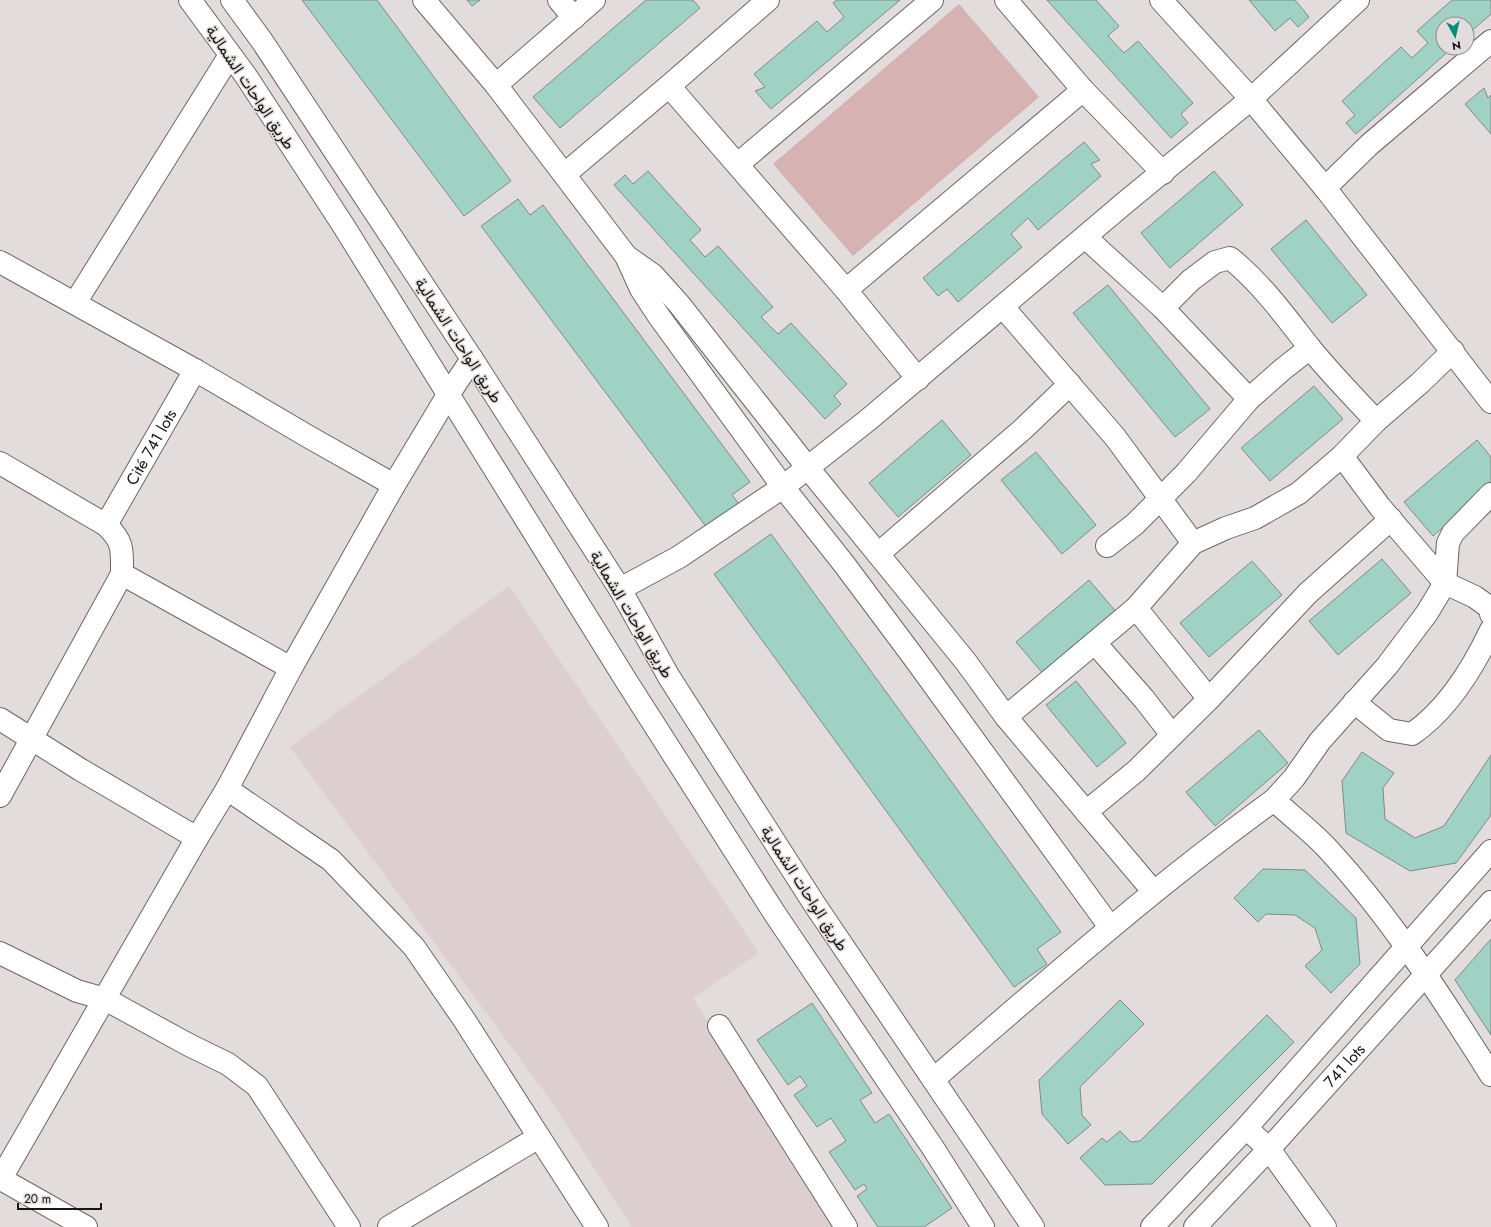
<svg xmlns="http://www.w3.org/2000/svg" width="1491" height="1227" viewBox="0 0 1491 1227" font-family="Jost,Vazirmatn,sans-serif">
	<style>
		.built { fill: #ddcecf }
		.green { fill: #d6b2b3 }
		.building { fill: #9fd2c4; stroke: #838987 }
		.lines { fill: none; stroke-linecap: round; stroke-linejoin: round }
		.street-casing { stroke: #6c6767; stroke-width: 24 }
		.secondary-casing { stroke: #6c6767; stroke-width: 24 }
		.street { stroke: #fff; stroke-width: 22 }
		.secondary { stroke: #fff; stroke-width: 22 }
		.labels { text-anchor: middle; stroke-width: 3; stroke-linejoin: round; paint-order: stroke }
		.street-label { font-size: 16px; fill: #171515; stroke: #e3dcdc }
	</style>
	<rect width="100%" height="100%" fill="#e3dcdc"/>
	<path class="built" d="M509,586L759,953L693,998L838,1227H632L549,1098L290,747Z"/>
	<path class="green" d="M959,4L1039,97L853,256L773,164Z"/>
	<path class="building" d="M302,0H377L511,181L464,216Z
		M467,0H480L472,6Z
		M646,0H693L700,8L560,128L533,97Z
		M837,0H900L771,109L755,91L765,87L754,74L817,21L827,32L844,17L833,3Z
		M1047,0H1096L1119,26L1108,36L1124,53L1138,41L1193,103L1181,114L1188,123L1171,138Z
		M1249,0H1295L1309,17L1298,27L1290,18L1275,31Z
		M1452,0H1491V14L1467,35V24H1443V48H1452L1356,134L1346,123L1355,115L1342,101L1401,47L1412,58L1428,43L1417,31Z
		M1484,88L1488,98L1491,95V134L1465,104Z
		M1084,142L1100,160L1091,164L1101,176L1038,230L1028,218L1011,234L1022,247L958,302L947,289L938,296L923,278Z
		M648,171L701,230L690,240L705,257L718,246L773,307L761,317L778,334L791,323L847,384L834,396L841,404L825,419L614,185L625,175L633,184Z
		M1214,171L1243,205L1170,268L1141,233Z
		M518,199L530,215L543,205L750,482L732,495L742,508L710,532L481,226Z
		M1306,220L1367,295L1332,323L1271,249Z
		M1108,285L1210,409L1175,437L1073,313Z
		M1314,386L1343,419L1270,481L1241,448Z
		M942,420L971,455L898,517L869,483Z
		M1477,440L1491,457V486L1433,536L1404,502Z
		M1036,452L1096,525L1062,554L1001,480Z
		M771,534L1061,932L1037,949L1047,964L1014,987L714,574Z
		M1382,559L1411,593L1338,655L1309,621Z
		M1252,561L1282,595L1209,657L1180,623Z
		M1089,580L1118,614L1045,676L1016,642Z
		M1076,681L1126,743L1097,767L1046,705Z
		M1259,730L1288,763L1215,826L1186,792Z
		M1362,752L1394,773L1383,788L1385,819L1415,838L1444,826L1491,755V815L1456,863L1410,871L1346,833L1342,781Z
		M1263,869L1305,870L1356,918L1360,964L1331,993L1305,966L1322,950L1315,928L1295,915L1266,914L1258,922L1234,898Z
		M1491,939V1035L1455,980Z
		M1120,1000L1144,1024L1080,1087L1082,1115L1091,1125L1068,1144L1042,1114L1039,1080Z
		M812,1003L872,1093L860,1100L875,1123L889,1114L952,1208L924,1227H878L857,1196L867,1189L864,1184L855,1190L829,1152L846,1141L831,1118L817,1127L794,1095L807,1086L800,1076L788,1085L757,1040Z
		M1267,1015L1294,1042L1152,1184L1105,1185L1080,1158L1102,1138L1107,1142L1120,1131L1131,1142L1140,1141Z"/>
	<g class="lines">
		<g class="street-casing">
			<g id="street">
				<path d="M424,0L496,85L626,256L641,289L658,315L783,487L844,564L912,655L1110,927"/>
				<path d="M559,0L574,18"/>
				<path d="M1006,0L1083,90L1163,173"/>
				<path d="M1161,0L1251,99L1325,188L1491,402"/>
				<path d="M496,85L594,0"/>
				<path d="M669,86L846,290L918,379"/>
				<path d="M738,164L932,0"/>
				<path d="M565,174L669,86L768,0"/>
				<path d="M1325,188L1369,145L1491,41"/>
				<path d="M1085,237L1163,308L1249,399"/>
				<path d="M626,256L653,275L679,304L808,468L966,662L1006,717L1153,891"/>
				<path d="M0,262L195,370L309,437L394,485"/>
				<path d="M846,290L1083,90"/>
				<path d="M75,303L230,55"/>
				<path d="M1003,307L1115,437L1193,543"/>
				<path d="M1163,308L1191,280L1215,262L1230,258C1262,284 1285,316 1310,348C1330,373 1354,397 1376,421"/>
				<path d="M1342,456L1380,507L1445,583L1475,597L1490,608L1491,614"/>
				<path d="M0,463L106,525C124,542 122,550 122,574L0,796"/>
				<path id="s1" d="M106,525L195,370"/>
				<path d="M1107,546L1135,524L1186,473L1249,399L1283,369L1310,348"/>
				<path d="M878,554L1023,429L1070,384"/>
				<path d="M122,574L291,668"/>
				<path d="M620,589L679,557L783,487L868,420L1127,201L1251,99L1358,0"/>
				<path d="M1136,608L1209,699"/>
				<path d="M1095,643L1144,699L1172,735"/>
				<path d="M1354,702L1389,730L1412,734C1447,710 1473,668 1491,630"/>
				<path d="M1006,717L1136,608L1193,543L1226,528L1255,518L1299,493L1342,456L1376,421L1420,383L1453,351"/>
				<path d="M0,719L81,770L197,838"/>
				<path d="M227,789L331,860L414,947L465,1021L539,1137L389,1227"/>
				<path d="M1274,800L1294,778L1320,741L1387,666L1427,613L1445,583L1448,543L1453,533L1491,494"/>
				<path d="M1086,812L1136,771L1209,699L1308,593L1391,519"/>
				<path d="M0,953L77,991L105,999L189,1045L228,1064L257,1086L349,1227"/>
				<path d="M719,1026L846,1227"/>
				<path d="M934,1079C1046,982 1154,887 1274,800C1291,816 1310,830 1326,847C1390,916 1441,996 1491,1075"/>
				<path d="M1246,1128L1269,1149L1325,1227"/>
				<path d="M539,1137L597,1227"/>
				<path d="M1,1179L86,1227"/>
				<path d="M0,1180L197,838L227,789L291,668L394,485L448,395L472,359"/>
			</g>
		</g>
		<g class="secondary-casing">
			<g id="secondary">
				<path d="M190,0L246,76L343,225L627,682L775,914L933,1148L983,1227"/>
				<path d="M232,0L262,41L472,359L620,589L669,677L815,905L1033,1227"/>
				<path d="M1152,1227L1246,1128L1491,851"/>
				<path id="s2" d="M1195,1227L1269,1149L1491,902"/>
			</g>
		</g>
		<use href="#street" class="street"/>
		<use href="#secondary" class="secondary"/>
	</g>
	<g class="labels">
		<g class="street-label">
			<text transform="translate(251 87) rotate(56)" y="6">طريق الواحات الشمالية</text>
			<text transform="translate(459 340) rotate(57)" y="6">طريق الواحات الشمالية</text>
			<text dy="6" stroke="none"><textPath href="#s1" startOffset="90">Cité 741 lots</textPath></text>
			<text transform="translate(632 614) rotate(59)" y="6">طريق الواحات الشمالية</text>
			<text transform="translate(805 888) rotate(57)" y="6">طريق الواحات الشمالية</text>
			<text dy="6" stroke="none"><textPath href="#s2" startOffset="220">741 lots</textPath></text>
		</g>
	</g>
	<g transform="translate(1455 36) rotate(172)"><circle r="19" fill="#e3dcdc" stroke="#918c8c"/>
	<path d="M0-3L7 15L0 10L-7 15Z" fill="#008e78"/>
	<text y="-6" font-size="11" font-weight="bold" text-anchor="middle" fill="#171515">N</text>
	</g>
	<path d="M18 1203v6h83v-6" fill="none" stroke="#171515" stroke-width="2"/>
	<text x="24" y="1203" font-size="12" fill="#171515" stroke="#e3dcdc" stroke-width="3" paint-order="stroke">20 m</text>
</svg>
